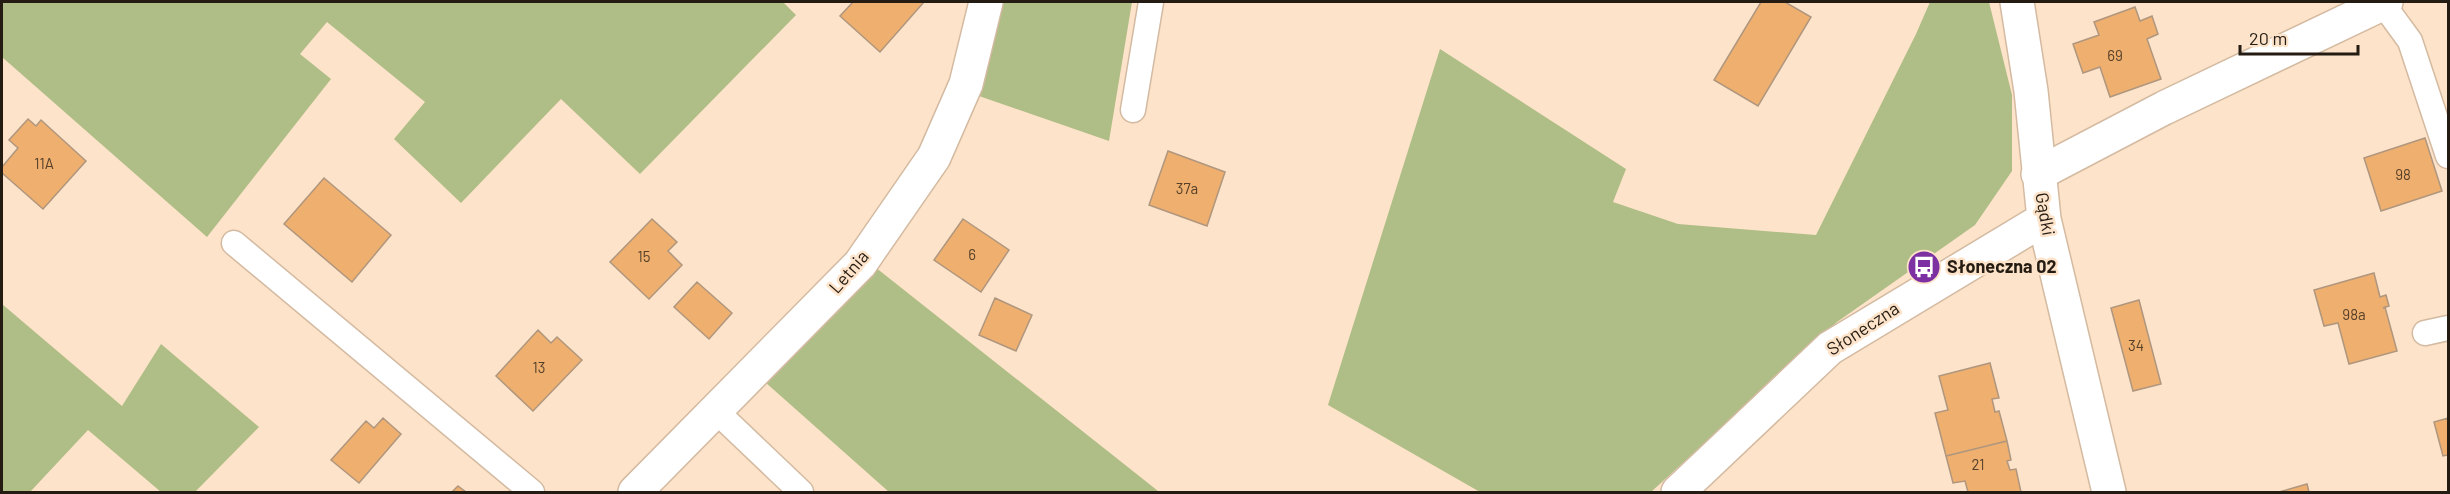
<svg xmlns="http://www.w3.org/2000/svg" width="2450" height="494" viewBox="0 0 2450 494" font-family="Barlow,sans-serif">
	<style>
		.green { fill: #afbd86 }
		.building { fill: #eeaf6f; stroke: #af967e; stroke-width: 1.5 }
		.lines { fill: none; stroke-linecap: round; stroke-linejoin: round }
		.service-casing { stroke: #d3baa1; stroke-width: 27 }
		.minor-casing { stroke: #d3baa1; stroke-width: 36 }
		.service { stroke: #fff; stroke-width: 24 }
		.minor { stroke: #fff; stroke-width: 33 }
		.labels { text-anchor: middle; stroke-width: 5; stroke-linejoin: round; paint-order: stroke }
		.number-label { font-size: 15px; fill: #564029 }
		.street-label { font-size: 18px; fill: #241b12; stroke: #fde3c9 }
		.poi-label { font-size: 18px; font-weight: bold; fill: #241b12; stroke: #fde3c9; text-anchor: start }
	</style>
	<rect width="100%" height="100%" fill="#fde3c9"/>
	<path class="green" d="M2,2H783L796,15L640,174L561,99L461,203L394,139L425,102L327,22L300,54L331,79L207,237L2,57Z
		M997,2H1132L1109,141L979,96Z
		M1930,2H1989L2012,95V171L1975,225L1837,322L1651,492H1480L1328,405L1440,49L1626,169L1613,202L1678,224L1816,235L1916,34Z
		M875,267L1153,487L1159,492H889L765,382Z
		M2,304L122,406L161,344L259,427L195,492H161L88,430L30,492H2Z"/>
	<path class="building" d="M853,2H924L880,52L840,16Z
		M1761,2H1785L1811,17L1758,106L1714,80Z
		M2135,7L2140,21L2152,16L2158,34L2147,39L2161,79L2110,97L2100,67L2083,73L2073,44L2099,35L2094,22Z
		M28,119L36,126L41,120L86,161L43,209L2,173V167L18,148L9,140Z
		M2425,138L2442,191L2381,211L2364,158Z
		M1168,151L1225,172L1207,226L1149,205Z
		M324,178L391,235L352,282L284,224Z
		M652,219L677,242L668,251L682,265L649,299L610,262Z
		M963,219L1009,250L981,292L934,260Z
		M2374,273L2380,297L2386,295L2389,306L2383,308L2385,307L2397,351L2349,364L2338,323L2324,326L2314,290Z
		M697,282L732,313L709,339L674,307Z
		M995,298L1032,315L1016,351L979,335Z
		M2139,300L2161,384L2133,391L2111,308Z
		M538,330L551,343L557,337L582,360L533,411L496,376Z
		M1990,363L1999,398L1992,399L1995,412L1999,411L2007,441L1946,456L1935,413L1948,410L1939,376Z
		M383,418L401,434L359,483L331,460L366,421L374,428Z
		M2448,418V455L2443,456L2434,422Z
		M2007,441L2011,460L2007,461L2010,470L2016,469L2021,492H1968L1965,481L1953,483L1946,456Z
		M2307,484L2309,492H2279Z
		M458,486L466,492H452Z"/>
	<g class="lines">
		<g class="service-casing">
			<path id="service" d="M2383,4L2410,41L2448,156
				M1133,110L1151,2
				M234,243L532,492
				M2425,333L2448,328
				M716,411L801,492"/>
		</g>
		<g class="minor-casing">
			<path id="minor" d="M2017,2L2031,91L2044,219L2109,492
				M2038,174L2164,108L2386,2
				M635,492L860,264L934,157L966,84L986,2
				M1678,492L1830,348L2044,219"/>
		</g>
		<use href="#service" class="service"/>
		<use href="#minor" class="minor"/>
	</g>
	<defs>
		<g id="bus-disc" transform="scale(1.725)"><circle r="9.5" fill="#7c30a2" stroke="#fde3c9"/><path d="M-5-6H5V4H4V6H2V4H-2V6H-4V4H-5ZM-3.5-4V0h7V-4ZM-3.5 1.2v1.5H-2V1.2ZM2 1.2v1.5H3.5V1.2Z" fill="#fff"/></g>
	</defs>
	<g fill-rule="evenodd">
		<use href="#bus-disc" x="1924" y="267"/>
	</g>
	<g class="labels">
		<g class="number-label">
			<text x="2115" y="61">69</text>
			<text x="44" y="169">11A</text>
			<text x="2403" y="180">98</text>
			<text x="1187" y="194">37a</text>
			<text x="972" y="260">6</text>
			<text x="644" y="262">15</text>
			<text x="2354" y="320">98a</text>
			<text x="2136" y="351">34</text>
			<text x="539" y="373">13</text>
			<text x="1978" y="470">21</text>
		</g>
		<g class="street-label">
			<text transform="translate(2045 214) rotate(80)" y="6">Gądki</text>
			<text transform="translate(849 272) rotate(-49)" y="6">Letnia</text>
			<text transform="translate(1863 329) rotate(-33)" y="6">Słoneczna</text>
		</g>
		<g class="poi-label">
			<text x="1947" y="273">Słoneczna 02</text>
		</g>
	</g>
	<rect width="2450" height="494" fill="none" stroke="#241b12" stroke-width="6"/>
	<path d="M2240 45v9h118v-9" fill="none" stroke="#241b12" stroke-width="3"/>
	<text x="2249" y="45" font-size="18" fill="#241b12" stroke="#fde3c9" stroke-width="4.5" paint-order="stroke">20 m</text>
</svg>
